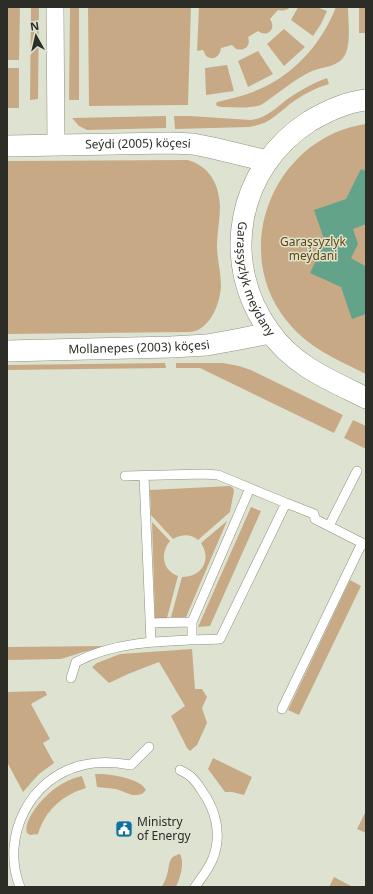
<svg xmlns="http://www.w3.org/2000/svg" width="373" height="894" viewBox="0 0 373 894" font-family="'Noto Sans',sans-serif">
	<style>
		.green { fill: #c7aa85 }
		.water { fill: #62a38a }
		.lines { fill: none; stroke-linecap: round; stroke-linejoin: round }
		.service-casing { stroke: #8c9080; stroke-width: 10 }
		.minor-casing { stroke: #8c9080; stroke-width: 18 }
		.tertiary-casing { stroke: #8c9080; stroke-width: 22 }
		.service { stroke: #fff; stroke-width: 9 }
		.minor { stroke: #fff; stroke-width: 17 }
		.tertiary { stroke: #fff; stroke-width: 21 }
		.labels { text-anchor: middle; stroke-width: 3; stroke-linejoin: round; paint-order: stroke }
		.street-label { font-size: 12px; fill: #2b2d26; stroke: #dee3d1 }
		.park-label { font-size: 12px; fill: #674303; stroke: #dee3d1 }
		.poi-label { font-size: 12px; fill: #2b2d26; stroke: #dee3d1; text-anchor: start }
	</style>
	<rect width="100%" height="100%" fill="#dee3d1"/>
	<path class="green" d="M7,7H20L19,60H7Z
		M31,7H39L38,99L30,100Z
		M70,7H79V100H69Z
		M88,7H191L188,105L89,106Z
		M199,7H290C287,11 282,11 278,10L270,19C277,29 267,38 258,31L248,37C251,46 245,51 236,49L232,45L221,48C220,57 213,61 206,56L203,50L197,51Z
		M298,7H317L327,11L321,24L313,36L291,20Z
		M336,7H348C348,21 352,47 343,58C336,67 322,67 312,71C293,80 278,94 261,105C248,109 234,107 221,107L217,106L216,104L217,102C228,99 239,97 250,93C290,79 321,46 336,7Z
		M359,7H365L366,33H359Z
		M284,29L305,47L284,66L267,44Z
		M258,51L273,74L248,87L238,61Z
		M227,65L234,91L206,95L205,68Z
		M7,68H19V108H7Z
		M327,78L329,84C315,88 302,95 290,104C275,116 269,124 249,127L175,129L174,116H190L251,120C266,118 275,109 286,100C299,91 313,83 327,78Z
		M166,116V128L87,130L79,126L72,118Z
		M366,124V374C336,359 308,348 286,320C229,248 275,137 366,124Z
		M188,160C210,167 219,184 220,206C220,220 217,233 217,246C217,259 221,272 221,286C220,302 213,322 198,330C195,331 192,332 189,332L7,334V161Z
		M165,363L166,368L7,370V365Z
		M176,363H223L239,366L251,370L343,415L334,433L200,368H176Z
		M353,420L366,426V449L344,438Z
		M230,486L233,488L234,491L230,512L198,540C191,534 182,534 173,539L151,515L150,490Z
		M251,507L261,511L210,626L198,627Z
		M227,521L186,617H171L182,577C202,577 212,560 201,543Z
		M152,522L170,541C160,553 162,570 178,576L167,618H155Z
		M350,580L361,586L299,715L288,710Z
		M106,646L80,653L61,659L7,660V647Z
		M192,649L195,689H202L207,697L202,708L207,723L197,745L190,751L187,748L171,716L185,706L159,662L128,674L109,683L92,667L97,663L120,654Z
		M45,691L47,695L31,704L50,739L43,743L54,763L39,774L23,792L7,762V692Z
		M213,758L252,777L244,795L232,792H225L208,769Z
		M95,774C107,773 141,778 146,790L142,794L137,795H132L116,789L97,787Z
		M82,776L86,788C62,795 45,811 38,834L30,835L27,833C25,827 28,821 31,815C43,796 60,781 82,776Z
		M366,811V833L357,829Z
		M180,854C185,862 180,879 176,887H162C164,882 167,877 168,871C170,861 169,857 180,854Z
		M334,877L351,886V887H329Z"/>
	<path class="water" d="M361,169L366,171V224L353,229L358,244L351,258L365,266L366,267V314L352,319L341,287L310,273L325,242L314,210L346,199Z"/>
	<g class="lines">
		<g class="service-casing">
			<path id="service" d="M125,476L204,474L218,475L286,503
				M144,476L151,642
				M329,526L357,471
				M150,623L192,622
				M192,640V622L250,488
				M71,678L76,662C120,639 172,641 220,639L286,503L314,514L315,519L366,545
				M282,709L362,543
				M180,770C183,772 187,773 190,776C195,780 199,786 202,791C216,810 222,835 213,858C209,869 201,878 195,887
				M20,887C0,837 30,777 83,765C99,761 114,762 131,765L149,747"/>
		</g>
		<g class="minor-casing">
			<path id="minor" d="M55,7L56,146"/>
		</g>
		<g class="tertiary-casing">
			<g id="tertiary">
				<path id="s1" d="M366,100C346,102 327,111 310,121C237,167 219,263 270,332C294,366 330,380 366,398"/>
				<path id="s2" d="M7,146L170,143L193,144L213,148L267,161"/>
				<path id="s3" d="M7,351L171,347L207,345L240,339L270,333"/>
			</g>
		</g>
		<use href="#service" class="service"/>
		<use href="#minor" class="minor"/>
		<use href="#tertiary" class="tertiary"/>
	</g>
	<defs>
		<g id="civic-square" transform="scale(0.9)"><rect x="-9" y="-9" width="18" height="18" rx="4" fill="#10719e" stroke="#dee3d1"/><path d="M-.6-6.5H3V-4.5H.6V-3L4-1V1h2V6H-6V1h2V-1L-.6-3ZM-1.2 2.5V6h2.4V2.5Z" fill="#fff"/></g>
	</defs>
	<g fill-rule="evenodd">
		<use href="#civic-square" x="124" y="829"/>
	</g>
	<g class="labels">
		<g class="street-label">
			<text dy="4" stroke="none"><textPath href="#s2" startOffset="131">Seýdi (2005) köçesi</textPath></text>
			<text dy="4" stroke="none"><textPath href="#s1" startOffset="245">Garaşsyzlyk meýdany</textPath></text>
			<text dy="4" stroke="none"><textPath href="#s3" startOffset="132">Mollanepes (2003) köçesi</textPath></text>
		</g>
		<g class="park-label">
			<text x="313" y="246">Garaşsyzlyk<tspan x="313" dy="14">meýdani</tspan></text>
		</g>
		<g class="poi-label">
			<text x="137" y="826">Ministry<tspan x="137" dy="14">of Energy</tspan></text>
		</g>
	</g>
	<rect width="373" height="894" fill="none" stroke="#2b2d26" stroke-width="16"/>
	<g transform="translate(36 36) rotate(352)" stroke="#dee3d1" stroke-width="3" paint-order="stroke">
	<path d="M0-3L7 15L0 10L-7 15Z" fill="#2b2d26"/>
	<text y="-6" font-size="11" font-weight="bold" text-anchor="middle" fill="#2b2d26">N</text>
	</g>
</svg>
